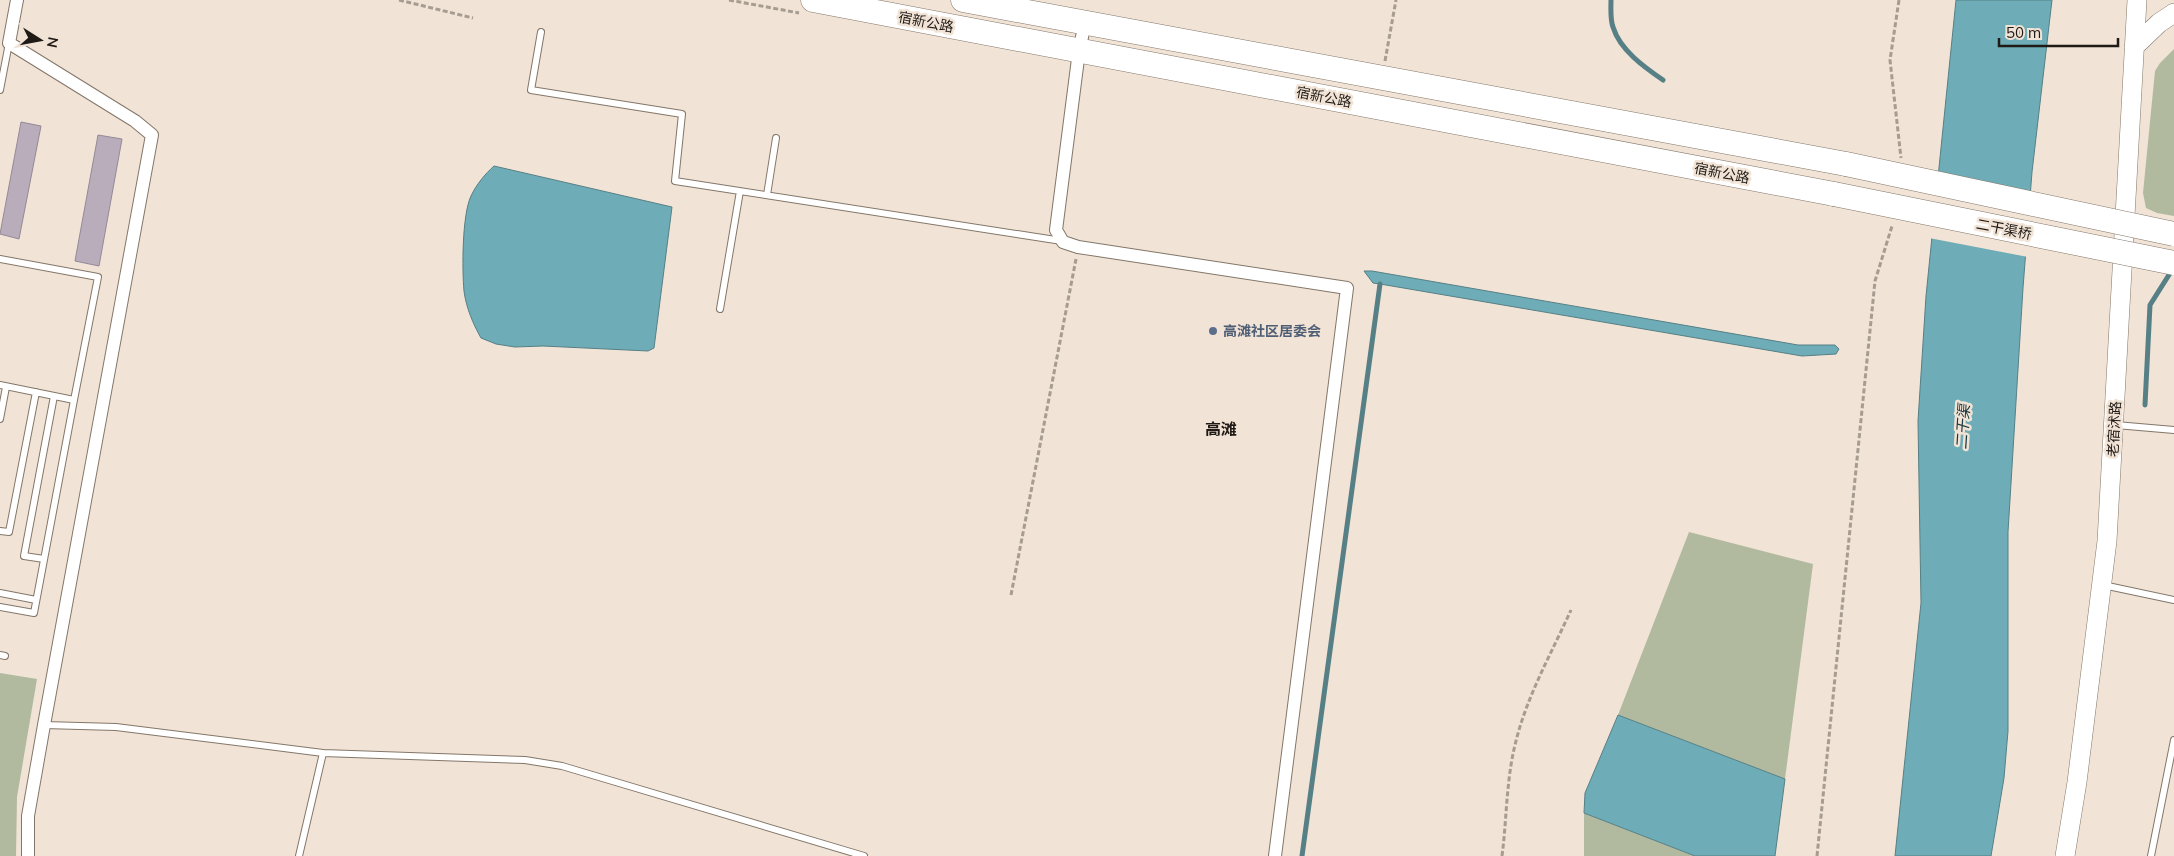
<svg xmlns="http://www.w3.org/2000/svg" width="2174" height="856" viewBox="0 0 2174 856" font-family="Mulish,'Noto Sans SC',sans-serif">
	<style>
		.green { fill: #b1ba9e }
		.water { fill: #6eacb7; stroke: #568086 }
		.pier { fill: #f1e3d5 }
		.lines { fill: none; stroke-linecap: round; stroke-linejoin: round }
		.stream { stroke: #568086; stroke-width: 5 }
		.building { fill: #b9adbc; stroke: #958997 }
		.lane-casing { stroke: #83776a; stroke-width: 8 }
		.street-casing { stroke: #83776a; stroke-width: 14 }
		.secondary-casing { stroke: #83776a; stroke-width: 20 }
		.highway-casing { stroke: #83776a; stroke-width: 25 }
		.path { stroke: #a69c91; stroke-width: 3; stroke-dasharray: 5 2.5; stroke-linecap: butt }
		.lane { stroke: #fff; stroke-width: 6 }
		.street { stroke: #fff; stroke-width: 12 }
		.secondary { stroke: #fff; stroke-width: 19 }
		.highway { stroke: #fff; stroke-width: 24 }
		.highway-bridge-casing { stroke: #83776a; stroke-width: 25; stroke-linecap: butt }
		.highway-bridge { stroke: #fff; stroke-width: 24 }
		.service-dot { fill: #5c6f8a; stroke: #f1e3d5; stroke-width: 2 }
		.labels { text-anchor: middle; stroke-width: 5; stroke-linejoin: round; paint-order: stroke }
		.street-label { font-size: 14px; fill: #1f1a15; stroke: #f1e3d5 }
		.service-label { font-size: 14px; font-weight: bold; fill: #4e5e75; stroke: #f1e3d5; text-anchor: start }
		.water-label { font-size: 15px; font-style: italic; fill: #17373c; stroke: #f1e3d5 }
		.quarter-label { font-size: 16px; font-weight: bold; fill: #1f1a15; stroke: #f1e3d5 }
	</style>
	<rect width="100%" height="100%" fill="#f1e3d5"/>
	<path class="green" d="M2174,49V216L2157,213L2146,208L2143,193L2155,71L2160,63Z
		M1689,532L1813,564L1785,779L1618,715Z
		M0,673L37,679L17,797L16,856H0Z
		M1584,813L1695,856H1584Z"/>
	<path class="water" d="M1956,0H2052L2032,172L2023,288L2008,532V731L2004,778L1991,856H1895L1921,603L1918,421L1926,296Z
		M494,166L672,207L654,348L648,351L543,346L515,347L496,344L481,338C473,324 466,307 464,291C462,270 462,215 471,196C476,185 485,174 494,166Z
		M1364,271H1372L1798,345H1835L1839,349L1836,354L1802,356L1380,284L1373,283Z
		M1618,715L1785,779L1775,856H1695L1584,813L1585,793Z"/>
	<path class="pier" d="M1935,176L2033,195L2028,257L1929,238Z"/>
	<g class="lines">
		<path class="stream" d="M1611,0C1611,8 1610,19 1613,27C1620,50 1644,67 1663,80
			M2145,405L2150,305L2172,270
			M1302,856L1380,284"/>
	</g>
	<path class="building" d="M21,122L41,126L19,239L0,234Z
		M98,135L122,139L99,266L75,261Z"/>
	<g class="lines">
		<g class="lane-casing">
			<path id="lane" d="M541,32L531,90L682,114L675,181L1062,241
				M0,90L9,43
				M767,195L776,138
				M0,259L98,277L74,400L0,385
				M720,309L740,191
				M0,419L6,387
				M2116,425L2174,430
				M0,531L9,532L36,392
				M44,559L24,556L54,396
				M2103,585L2174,600
				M0,593L36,600
				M0,607L34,613L74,400
				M0,655L5,656
				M44,725L116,727L323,753L525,760L562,766L864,856
				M299,856L323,753
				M2151,856L2174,740"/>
		</g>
		<g class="street-casing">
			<path id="street" d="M17,0L9,43L135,121L152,135L44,725L28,816V856
				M1085,23L1079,51L1056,230L1063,242L1078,247L1347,288L1275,856"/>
		</g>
		<g class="secondary-casing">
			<path id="secondary" d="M2134,47L2159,23L2174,13
				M2065,856L2077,782L2107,541L2137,0"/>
		</g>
		<g class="highway-casing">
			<path id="highway" d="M813,0L1834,194
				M963,0L1846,164"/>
		</g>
		<path class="path" d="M399,0L473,18
			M729,0L799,13
			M1899,0L1890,60L1901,158
			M1385,61L1396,0
			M1011,595L1076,259
			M1502,856C1507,818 1506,779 1516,741C1527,696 1552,652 1571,610
			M1817,856L1875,281L1892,226"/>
		<use href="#lane" class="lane"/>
		<use href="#street" class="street"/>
		<use href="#secondary" class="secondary"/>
		<use href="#highway" class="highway"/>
		<g class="highway-bridge-casing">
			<path id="highway-bridge" d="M1846,164L2174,234
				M1834,194L2174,263"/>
		</g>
		<use href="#highway-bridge" class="highway-bridge"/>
	</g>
	<circle class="service-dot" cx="1213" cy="331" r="5"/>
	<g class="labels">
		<g class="street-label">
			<text transform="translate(926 22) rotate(11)" y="5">宿新公路</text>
			<text transform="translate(1324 97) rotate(11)" y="5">宿新公路</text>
			<text transform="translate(1722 173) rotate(11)" y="5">宿新公路</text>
			<text transform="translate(2004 229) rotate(11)" y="5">二干渠桥</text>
			<text transform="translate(2114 429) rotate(-87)" y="5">老宿沭路</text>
		</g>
		<g class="service-label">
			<text x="1223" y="336">高滩社区居委会</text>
		</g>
		<g class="water-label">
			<text transform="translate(1963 427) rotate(-86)" y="5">二干渠</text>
		</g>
		<g class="quarter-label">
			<text x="1221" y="435">高滩</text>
		</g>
	</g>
	<g transform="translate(40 40) rotate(101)" stroke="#f1e3d5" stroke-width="4" paint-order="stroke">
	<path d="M0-4L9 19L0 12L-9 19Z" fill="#1f1a15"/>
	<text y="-8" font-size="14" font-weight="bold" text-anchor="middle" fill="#1f1a15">N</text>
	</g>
	<path d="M1999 38v8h119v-8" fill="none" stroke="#1f1a15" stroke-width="2.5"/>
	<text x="2006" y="38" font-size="15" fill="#1f1a15" stroke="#f1e3d5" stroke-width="4" paint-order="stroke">50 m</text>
</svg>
